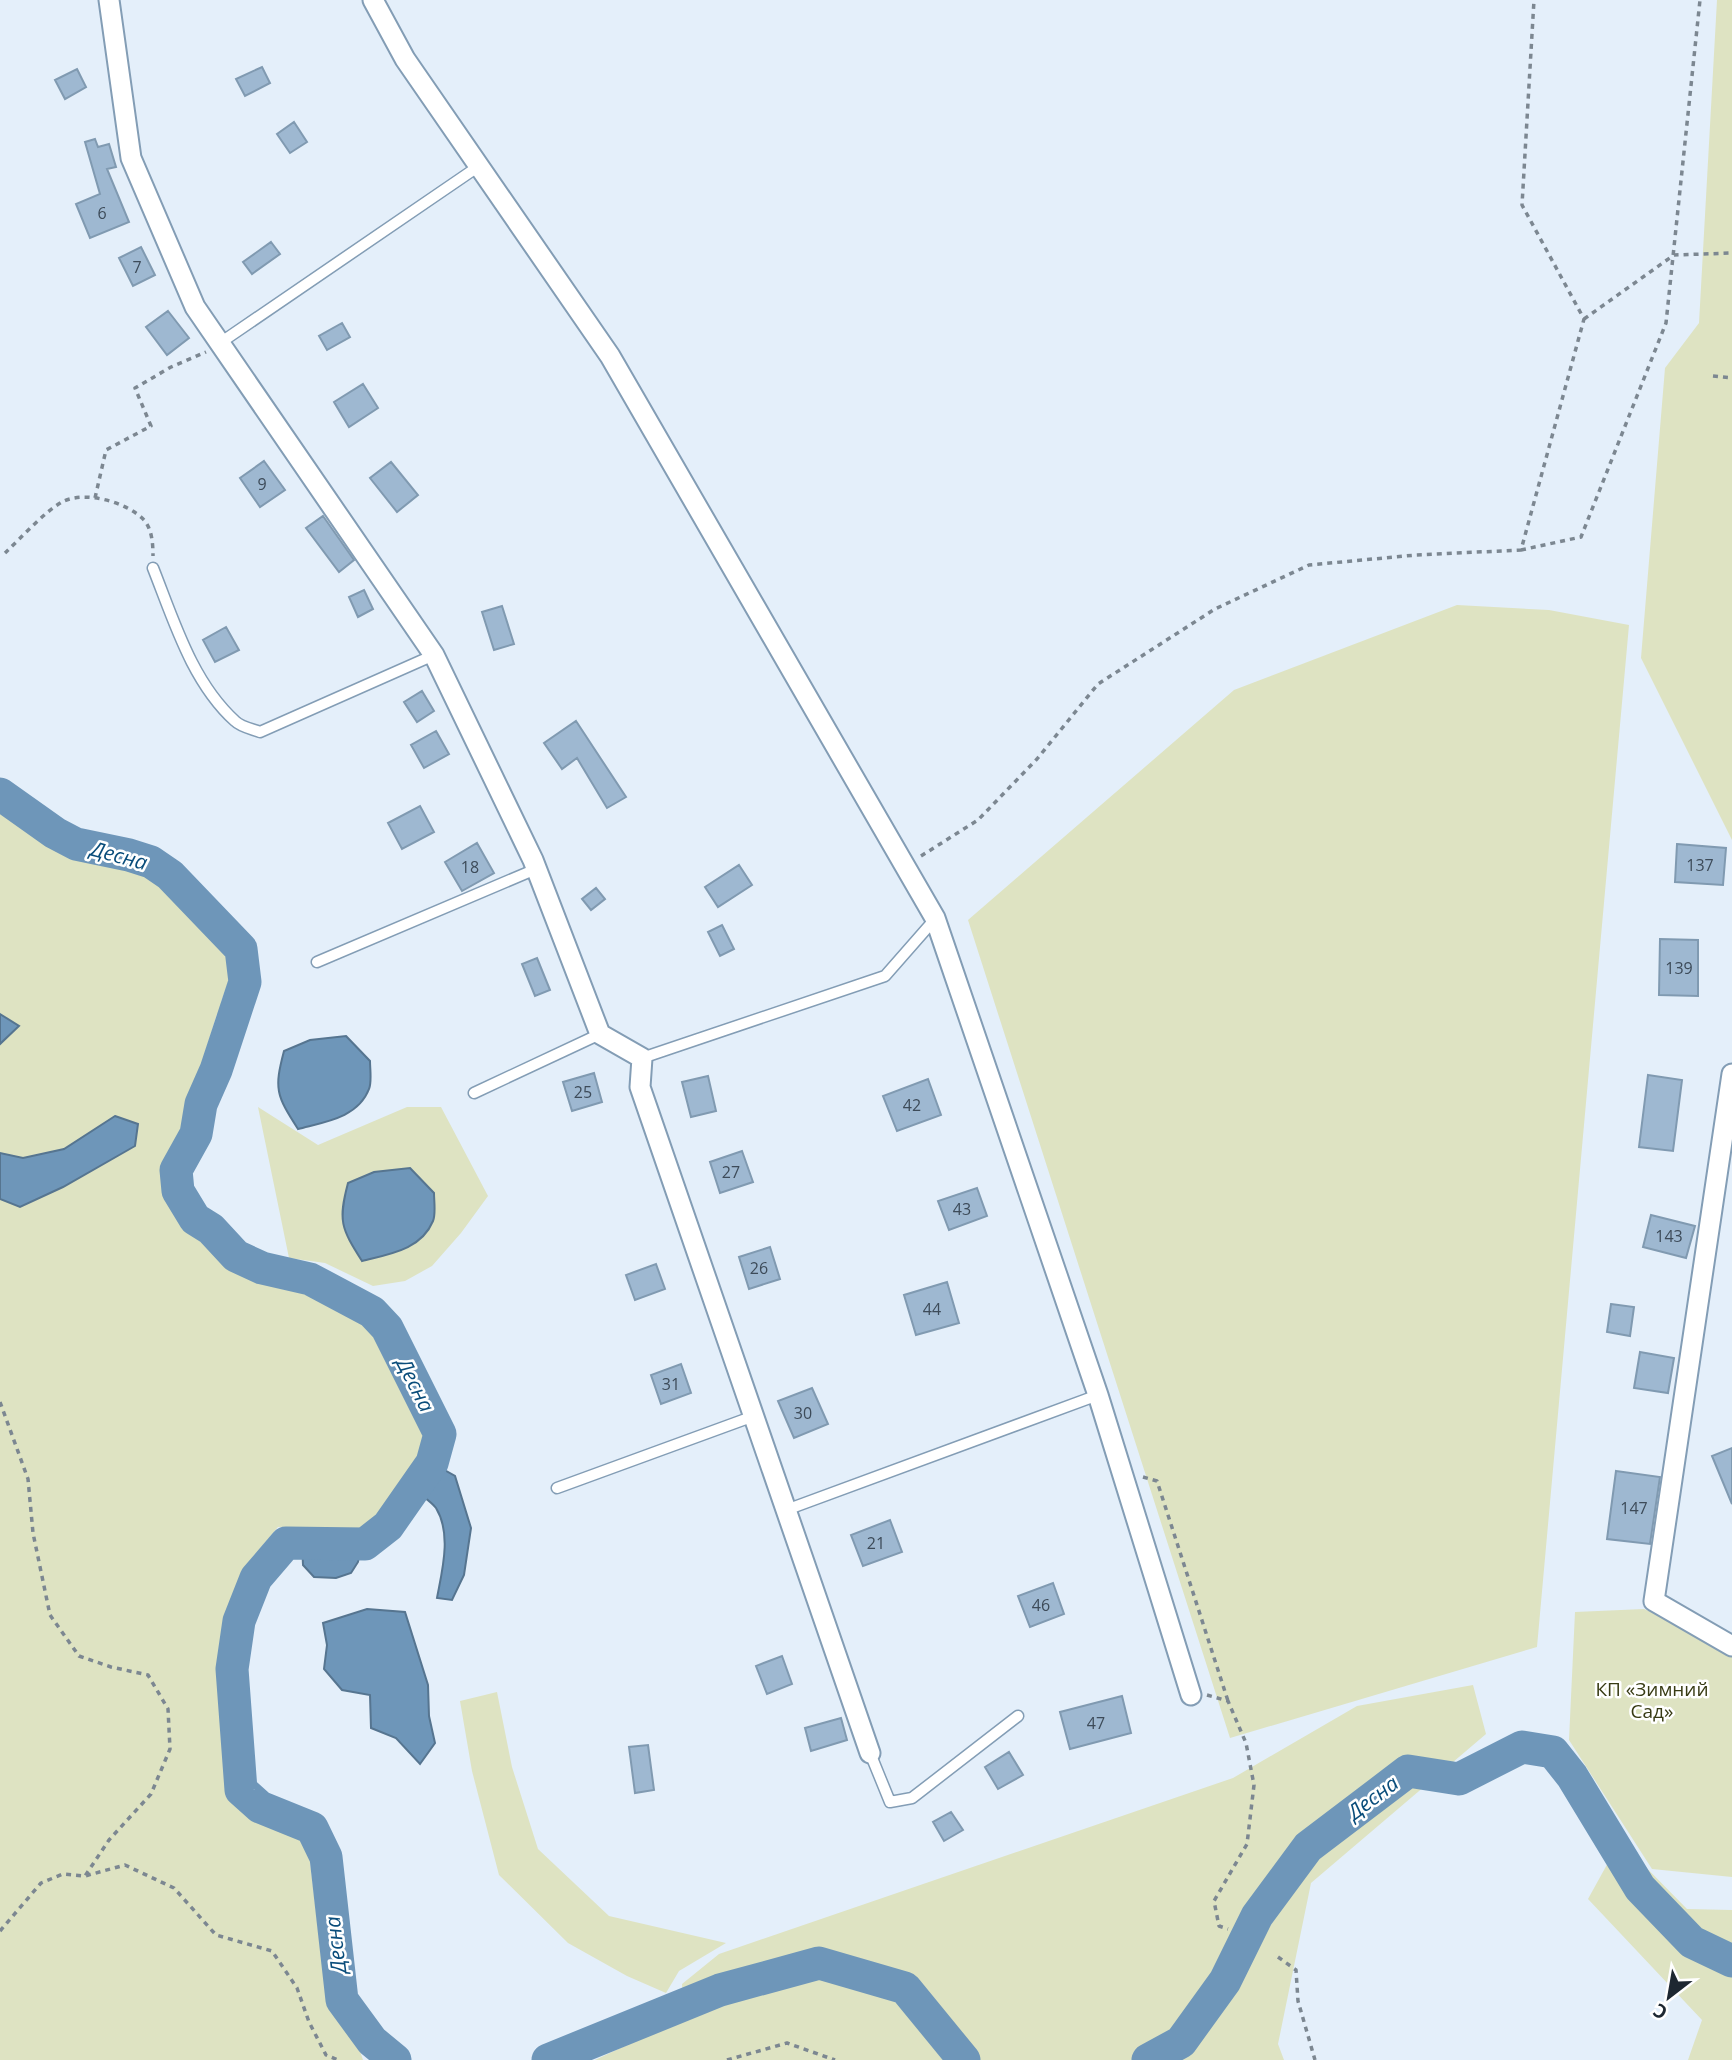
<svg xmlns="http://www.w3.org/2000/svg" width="1732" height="2060" viewBox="0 0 1732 2060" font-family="'Open Sans',sans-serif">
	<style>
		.green { fill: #dee3c2 }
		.water { fill: #6e96b9; stroke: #567590; stroke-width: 2 }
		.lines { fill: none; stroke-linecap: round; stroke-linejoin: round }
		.river { stroke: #6e96b9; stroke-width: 33 }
		.building { fill: #9eb8d1; stroke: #809ab1; stroke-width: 2 }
		.lane-casing { stroke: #839db5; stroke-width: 13 }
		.street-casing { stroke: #839db5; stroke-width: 23 }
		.path { stroke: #7c8791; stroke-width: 3.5; stroke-dasharray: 5 5; stroke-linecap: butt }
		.lane { stroke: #fff; stroke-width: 10 }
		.street { stroke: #fff; stroke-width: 19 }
		.labels { text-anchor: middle; stroke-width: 5; stroke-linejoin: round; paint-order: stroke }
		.number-label { font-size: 16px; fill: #3d4b59 }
		.park-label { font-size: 19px; fill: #383b14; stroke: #fff }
		.water-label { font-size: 21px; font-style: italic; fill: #0a4d7b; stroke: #fff }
	</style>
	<rect width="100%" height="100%" fill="#e4effa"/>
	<path class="green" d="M1717,0H1732V840L1641,658L1665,368L1699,323Z
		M1457,605L1549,610L1629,625L1537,1647L1230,1738L968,920L1234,690Z
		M0,813L47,846L70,859L125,870L145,876L160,887L226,956L229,980L221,1002H238L234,1013L217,1014L201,1065L186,1100L181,1129L160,1167L163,1196L184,1230L201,1241L227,1269L257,1283L305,1293L362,1324L374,1336L424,1436L418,1457L377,1515L359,1529L278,1527L242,1570L224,1617L217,1668L226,1797L252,1820L301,1840L310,1861L327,2006L360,2051L363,2060H0Z
		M258,1107L318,1145L407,1107H441L488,1196L461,1233L432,1266L405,1281L373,1286L325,1263L289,1258Z
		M1644,1609L1732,1646V1877L1652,1869L1569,1740L1575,1612Z
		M1473,1685L1486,1734L1311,1883L1278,2044L1284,2060H595L684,2018L682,1984L719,1954L1233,1778L1357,1706Z
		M497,1692L512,1767L538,1849L609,1916L726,1943L679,1971L666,1993L627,1976L568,1943L499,1875L472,1771L460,1701Z
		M1620,1841L1687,1909L1732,1910V2060H1688L1702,2020L1588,1899Z"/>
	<path class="water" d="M0,1014L19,1026L0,1044Z
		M346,1036L370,1061C370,1069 372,1082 369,1089C358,1118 324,1122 298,1129C276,1095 274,1089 284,1051L310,1040Z
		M115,1116L138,1124L135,1146L63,1187L20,1207L0,1199V1153L23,1158L64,1149Z
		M410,1168L434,1193C434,1201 436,1214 433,1221C421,1250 389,1254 362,1261C341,1228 338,1221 348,1183L374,1172Z
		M432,1463L455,1476L471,1528L464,1575L452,1600L437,1598C442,1571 452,1534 436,1508C431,1501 420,1495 414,1489Z
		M302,1543L361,1544L358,1562L351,1573L336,1578L314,1577L303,1565Z
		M367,1609L405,1612L428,1685L429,1716L435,1743L420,1764L396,1738L371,1728L370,1695L342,1690L324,1669L327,1645L323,1623Z"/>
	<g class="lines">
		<path class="river" d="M0,794L55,833L76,844L129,855L151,862L170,875L241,949L245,982L216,1070L201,1104L196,1134L176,1170L178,1191L195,1219L211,1229L236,1256L262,1268L310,1279L372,1312L387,1328L440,1434L432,1463L388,1526L365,1544L286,1543L256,1578L239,1621L232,1669L241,1790L260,1807L312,1828L326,1857L342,2000L372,2041L395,2060
			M548,2060L720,1990L819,1963L905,1988L964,2060
			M1148,2060L1181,2042L1225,1981L1257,1916L1308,1847L1408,1771L1459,1779L1522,1747L1553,1752L1572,1776L1640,1888L1692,1942L1732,1961"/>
	</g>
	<path class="building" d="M262,67L270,83L245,96L236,79Z
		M77,69L86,87L65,99L55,80Z
		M294,122L307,142L290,153L277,134Z
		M95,139L98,147L109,144L116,167L107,169L129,222L90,238L76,204L100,194L85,142Z
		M271,242L280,254L252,274L243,262Z
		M141,247L155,275L133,286L119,258Z
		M168,311L189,338L167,355L146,327Z
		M342,323L350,337L327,350L319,336Z
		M363,384L378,408L349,427L334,402Z
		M264,461L285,490L260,507L240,478Z
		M391,462L418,495L397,512L370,478Z
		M323,516L354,560L339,572L306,528Z
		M364,590L373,609L358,617L349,597Z
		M502,606L514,644L494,650L482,612Z
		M226,627L239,650L215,662L203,640Z
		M422,691L434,711L417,722L404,702Z
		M576,721L626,797L607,808L577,758L562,769L544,743Z
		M436,731L449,754L424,768L411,745Z
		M420,806L434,832L402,849L388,823Z
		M477,843L494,873L462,891L445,862Z
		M1677,844L1726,848L1723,885L1675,882Z
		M739,865L752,885L718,907L705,887Z
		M596,888L605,899L591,910L582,899Z
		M722,925L734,949L720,956L708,932Z
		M1660,939L1698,940V996L1659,995Z
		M537,958L550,990L535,996L522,964Z
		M594,1073L602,1102L572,1111L563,1082Z
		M1648,1075L1682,1080L1673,1151L1639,1147Z
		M708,1076L716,1111L691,1117L682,1082Z
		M928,1079L941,1115L897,1131L883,1096Z
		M742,1151L753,1182L720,1193L710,1162Z
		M977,1188L987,1216L949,1230L938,1201Z
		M1651,1215L1695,1226L1686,1258L1643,1247Z
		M770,1247L780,1279L749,1289L739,1257Z
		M656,1264L665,1289L635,1300L626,1275Z
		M947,1282L959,1323L916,1335L904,1295Z
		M1611,1304L1634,1307L1630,1336L1607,1332Z
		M1640,1352L1674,1358L1668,1393L1634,1388Z
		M681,1364L691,1393L661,1404L651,1375Z
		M812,1388L828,1424L794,1438L778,1401Z
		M1732,1448V1504L1712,1456Z
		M1616,1471L1660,1477L1650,1544L1607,1539Z
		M890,1520L902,1552L863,1566L851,1535Z
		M1053,1583L1064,1614L1030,1627L1018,1596Z
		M782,1656L792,1684L767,1694L756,1666Z
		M1122,1696L1131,1733L1070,1749L1060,1712Z
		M841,1718L847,1740L811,1751L805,1728Z
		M648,1745L654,1790L635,1793L629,1747Z
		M1009,1752L1023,1775L998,1789L985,1767Z
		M951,1812L963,1830L944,1841L933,1822Z"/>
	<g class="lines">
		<g class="lane-casing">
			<path id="lane" d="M220,343L479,166
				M153,568C174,621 192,682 235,721C241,727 252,729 260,732L434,655
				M317,962L536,869
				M642,1058L885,976L935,919
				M474,1093L600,1034
				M557,1488L754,1416
				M786,1510L1098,1395
				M870,1753L890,1802L912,1798L1018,1716"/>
		</g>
		<g class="street-casing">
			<path id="street" d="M109,0L131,158L195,307L434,655L533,860L600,1034L642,1058L640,1087L870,1753
				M373,0L405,59L610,356L935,918L1098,1395L1191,1695
				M1732,1074L1654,1601L1732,1646"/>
		</g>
		<path class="path" d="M1584,319L1674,255L1732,253
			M1713,376L1732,378
			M95,498L106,450L151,426L135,388L171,367L206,352
			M1521,550L1581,537L1666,323L1700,0
			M5,553C21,538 43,513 62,502C84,490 127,502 144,520C152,529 153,544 153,556
			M921,856L978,820L1037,759L1098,684L1215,609L1309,565L1416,555L1521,550L1584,319L1522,205L1534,0
			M0,1402L28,1479L33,1533L50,1615L79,1656L111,1667L148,1675L168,1709L170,1749L151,1794L109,1840L85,1876
			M1143,1477L1157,1481L1228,1701
			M1207,1695L1228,1701L1246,1743L1254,1785L1247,1844L1214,1901L1219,1926L1228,1929
			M0,1931L41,1883L63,1874L85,1876L125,1865L174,1888L216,1935L272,1951L297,1988L309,2022L326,2055L338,2060
			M1278,1957L1296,1970L1298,2001L1315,2060
			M727,2060L787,2043L835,2060"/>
		<use href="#lane" class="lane"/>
		<use href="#street" class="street"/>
	</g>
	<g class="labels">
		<g class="number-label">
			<text x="102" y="219">6</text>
			<text x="137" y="273">7</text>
			<text x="262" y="490">9</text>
			<text x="1700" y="871">137</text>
			<text x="470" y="873">18</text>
			<text x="1679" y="974">139</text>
			<text x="583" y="1098">25</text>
			<text x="912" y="1111">42</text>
			<text x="731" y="1178">27</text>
			<text x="962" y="1215">43</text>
			<text x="1669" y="1242">143</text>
			<text x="759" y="1274">26</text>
			<text x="932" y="1315">44</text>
			<text x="671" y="1390">31</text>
			<text x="803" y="1419">30</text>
			<text x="1634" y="1514">147</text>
			<text x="876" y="1549">21</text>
			<text x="1041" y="1611">46</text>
			<text x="1096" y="1729">47</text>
		</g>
		<g class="park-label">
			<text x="1652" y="1696">КП «Зимний<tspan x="1652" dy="22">Сад»</tspan></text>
		</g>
		<g class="water-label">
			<text transform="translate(119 856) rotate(15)" y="7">Десна</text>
			<text transform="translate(415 1385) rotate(63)" y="7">Десна</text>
			<text transform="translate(1373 1798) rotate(-37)" y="7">Десна</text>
			<text transform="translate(336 1945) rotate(-97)" y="7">Десна</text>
		</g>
	</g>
	<g transform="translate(1669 1997) rotate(211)" stroke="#ffffff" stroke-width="5" paint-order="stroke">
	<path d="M0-5L12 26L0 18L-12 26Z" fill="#1d2731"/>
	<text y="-10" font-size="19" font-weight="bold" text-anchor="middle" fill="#1d2731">С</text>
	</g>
</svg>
